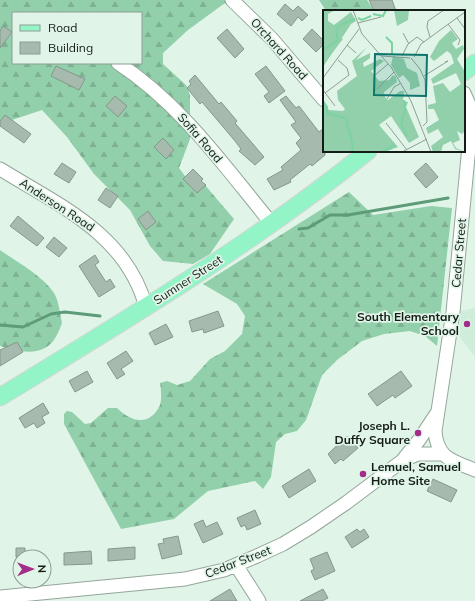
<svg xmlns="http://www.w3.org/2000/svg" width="475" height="601" viewBox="0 0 475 601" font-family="Mulish,sans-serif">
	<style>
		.built { fill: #d0eddb }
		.forest { fill: url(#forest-firs); fill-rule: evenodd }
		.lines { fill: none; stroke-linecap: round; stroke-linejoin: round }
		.stream { stroke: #5d9c78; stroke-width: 3 }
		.building { fill: #a6baae; stroke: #85988c }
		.minor-casing { stroke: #93a69a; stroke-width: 15 }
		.major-casing { stroke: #d5d6d5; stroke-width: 19 }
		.minor { stroke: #fff; stroke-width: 13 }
		.major { stroke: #93f5c7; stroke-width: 17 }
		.poi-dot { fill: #a22e89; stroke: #e0f5e8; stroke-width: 1.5 }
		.labels { text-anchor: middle; stroke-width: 3.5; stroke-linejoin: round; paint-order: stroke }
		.street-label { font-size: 12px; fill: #141c17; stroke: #e0f5e8 }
		.poi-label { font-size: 12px; font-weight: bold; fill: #141c17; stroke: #e0f5e8; text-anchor: end }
		.inset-river { fill: none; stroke: #7cd3a2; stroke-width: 2 }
		.inset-road { fill: none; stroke: #8e9e94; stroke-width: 1 }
		.view { fill: #0f766e; fill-opacity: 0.15; stroke: #0f766e; stroke-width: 2 }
		.inset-edge { fill: none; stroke: #141c17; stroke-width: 2 }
	</style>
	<defs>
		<pattern id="forest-firs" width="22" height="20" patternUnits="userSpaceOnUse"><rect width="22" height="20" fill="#92cfab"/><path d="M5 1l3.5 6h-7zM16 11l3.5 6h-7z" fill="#7db192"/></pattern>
	</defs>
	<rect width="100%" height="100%" fill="#e0f5e8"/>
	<path class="built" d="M475,308V357L459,336L461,311Z"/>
	<path class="forest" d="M0,0H229L188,30L163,53V64L186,85L190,95V139L179,168L185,176L204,184L234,219L210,254L193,264L163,261L150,246L130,210L94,174L67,137L42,110L0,124ZM13,13H141V63H13Z
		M319,0H367L374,11H326Z
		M349,192L373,215L431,206L452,208L437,346L425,336L410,331L384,334L362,341L337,360L322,375L306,420L297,431L285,434L276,442L271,477L263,489L255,481L208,491L174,519L121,529L64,424V414L67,411L72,412L85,424L91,423L108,408H117C131,422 150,427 160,405C162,398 161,389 160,383L167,381L177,385L190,381L210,359L225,351L242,334L245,316L237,304L203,284Z
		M0,250C17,262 43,276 54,293C59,301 60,314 62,323C60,329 57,335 54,340C41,358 17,351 0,346Z"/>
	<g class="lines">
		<path class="stream" d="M299,229L308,228L330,215H348L448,198
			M0,325L23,327L51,314L65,312L100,316"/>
	</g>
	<path class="building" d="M369,0H392L396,11H374Z
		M285,4L293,11L298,6L308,15L302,21L298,17L291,26L277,14Z
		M3,26L12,32L0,48V31Z
		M227,29L244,49L235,58L217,38Z
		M312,29L324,41V44L316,52L303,39Z
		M56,66L85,79L79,90L51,76Z
		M266,66L285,91L269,103L264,96L269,92L255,74Z
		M195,75L219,104L221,102L237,121L235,123L264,157L255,165L239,151L241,149L235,141L202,102L200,104L187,88L191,84L189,81Z
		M115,96L127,106L118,117L106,106Z
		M286,96L296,108L299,106L319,132L324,128L325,155L312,166L310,164L290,180L291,182L274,190L267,179L283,170L281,167L301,150L296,143L301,138L291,125L296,122L280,100Z
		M5,115L31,134L24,143L0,126V121Z
		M163,138L174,150L166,159L154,147Z
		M62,163L76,172L69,183L54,174Z
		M426,163L438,177L426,188L414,174Z
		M193,169L203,179L201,181L206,185L197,193L183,179Z
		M106,188L118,196L110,208L98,200Z
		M148,211L156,222L146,230L138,219Z
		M18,216L44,238L37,246L10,226Z
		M54,237L67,248L59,257L46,247Z
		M95,255L99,262L95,265L106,282L110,279L115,287L99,297L79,266Z
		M218,311L224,326L204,333L203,329L192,332L189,321Z
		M166,324L173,337L155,345L149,333Z
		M17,342L23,352L0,366V350Z
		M126,351L133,361L121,369L125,374L117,379L107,363Z
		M87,371L93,382L75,392L69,381Z
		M401,371L412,386L395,398L393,395L377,406L368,394Z
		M43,403L49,413L42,417L45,423L37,428L34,423L25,428L19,418Z
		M347,436L358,448L343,461L341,459L335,464L328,454Z
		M309,469L316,481L289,498L282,486Z
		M433,479L457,490L451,502L427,491Z
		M255,510L261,524L247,530L245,525L241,527L237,518Z
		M203,520L206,527L217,522L223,534L203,543L194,524Z
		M357,529L360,532L364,529L369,537L352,548L345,537Z
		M178,536L182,554L162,559L158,544L164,543L163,539Z
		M135,547V559L108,561V549Z
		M16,548H25V557H16Z
		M91,551L92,564L64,565V553Z
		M327,552L335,571L315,580L311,571L314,569L310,559Z
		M230,589L237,601H210Z
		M323,589L328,598L322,601H300Z"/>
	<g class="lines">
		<g class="minor-casing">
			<path id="minor" d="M232,0L272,39L324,100
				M118,63C181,104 225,167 272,224
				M464,93L471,109V126L453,312L435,431C437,459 453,461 475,470
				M0,169C60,206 126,234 146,307
				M403,460L418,454H442
				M236,565L259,601
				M0,597L185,579L224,570L257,556L283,544L311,527L346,503L402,461L419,440L437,413"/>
		</g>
		<g class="major-casing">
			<path id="major" d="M464,72L475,63
				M0,397C126,320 253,244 368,151"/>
		</g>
		<use href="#minor" class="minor"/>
		<use href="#major" class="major"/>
	</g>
	<g class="poi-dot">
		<circle cx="467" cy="324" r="4"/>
		<circle cx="418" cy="433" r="4"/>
		<circle cx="363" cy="474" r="4"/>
	</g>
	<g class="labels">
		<g class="street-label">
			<text transform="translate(279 49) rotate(48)" y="4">Orchard Road</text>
			<text transform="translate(200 138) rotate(49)" y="4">Sofia Road</text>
			<text transform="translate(57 205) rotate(33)" y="4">Anderson Road</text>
			<text transform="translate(459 253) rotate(-85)" y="4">Cedar Street</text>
			<text transform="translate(188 280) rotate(-33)" y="4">Sumner Street</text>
			<text transform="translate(238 562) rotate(-21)" y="4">Cedar Street</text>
		</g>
		<g class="poi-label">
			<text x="459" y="321">South Elementary<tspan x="459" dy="14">School</tspan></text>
			<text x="410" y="430">Joseph L.<tspan x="410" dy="14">Duffy Square</tspan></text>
			<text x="371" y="471" text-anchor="start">Lemuel, Samuel<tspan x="371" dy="14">Home Site</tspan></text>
		</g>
	</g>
	<g transform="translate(323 10)">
		<rect width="142" height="142" fill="#e0f5e8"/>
		<path d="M142,88V112L121,103L119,99Z" fill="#92cfab"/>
		<path d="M0,0H12L5,4V11L11,15L28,2L33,11L28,14L0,57ZM71,0H86L85,10L74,16ZM128,20L135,29L129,33L133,39L140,35L141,39L134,49L142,62V91L121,99L122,102L132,101L142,112V121L139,124L134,121L137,130L130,133L133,138L142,142L132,139L128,131L120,135L118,142H110L108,136L120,127L115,119L105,124L103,118L116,110L111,99H105V95L113,93L110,76L120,73L127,82L138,74L133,63L110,74L108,69L131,53L128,44L124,41L111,51L107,47L116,31ZM44,37L33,50L47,43V48L40,53L41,57L57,49L61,51L48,61L56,71L66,70L70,65L73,67L74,72L61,82L62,87L65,90L77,81H81L80,91L85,92L83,97L96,127L86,133L68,106L56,115L75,137L62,142H0V90L6,100L20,101L22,99L15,90L14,81L34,66L29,51ZM70,46L81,49L84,58L94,63L97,76L87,80V73L80,65L76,68L68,55Z" fill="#92cfab"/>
		<path d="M0,19L20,29L0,55Z" fill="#92cfab"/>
		<path class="inset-river" d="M50,4L60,6L63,0M35,8L39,10L48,6M63,27L69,33V44M0,40L15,30L13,21L15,16L32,9M81,90L82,100L78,114L84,126M0,91L4,97V103L22,108L25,112L23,116L26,119L30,137L29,142M58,142L72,135"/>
		<path class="inset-road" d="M30,0L39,24L68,57L88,91L108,142M134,8L142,19M35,13L58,7M125,14L137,30L135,35M80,23L86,34M107,27L104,17L105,11L121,0M24,35L33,43M59,46L87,48M79,46L85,34L94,27L101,32M91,47L98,34L142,2M88,48L97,59L102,70L104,112L100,116M51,66L65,54M101,66L125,51L122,52M0,68L36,19M54,79L71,62M0,80L12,96M2,83L26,65L24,58L15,50M64,89L71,77L78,73M63,113L84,140M79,142L104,129M125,142H139"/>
		<path class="view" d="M52,44L104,45L103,86L51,85Z"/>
		<rect width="142" height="142" class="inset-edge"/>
	</g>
	<rect x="12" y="12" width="130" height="52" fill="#e0f5e8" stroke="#8e9e94"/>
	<rect x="20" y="25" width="20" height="6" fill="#93f5c7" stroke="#8e9e94"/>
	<text x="48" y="32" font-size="12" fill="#141c17">Road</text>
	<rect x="20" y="42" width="20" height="12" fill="#a6baae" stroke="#8e9e94"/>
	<text x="48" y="52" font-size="12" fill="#141c17">Building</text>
	<g transform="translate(32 569) rotate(89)"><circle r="19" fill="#e0f5e8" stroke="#8e9e94"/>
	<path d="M0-3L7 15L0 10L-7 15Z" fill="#a22e89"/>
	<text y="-6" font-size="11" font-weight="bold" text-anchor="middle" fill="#141c17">N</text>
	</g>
</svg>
